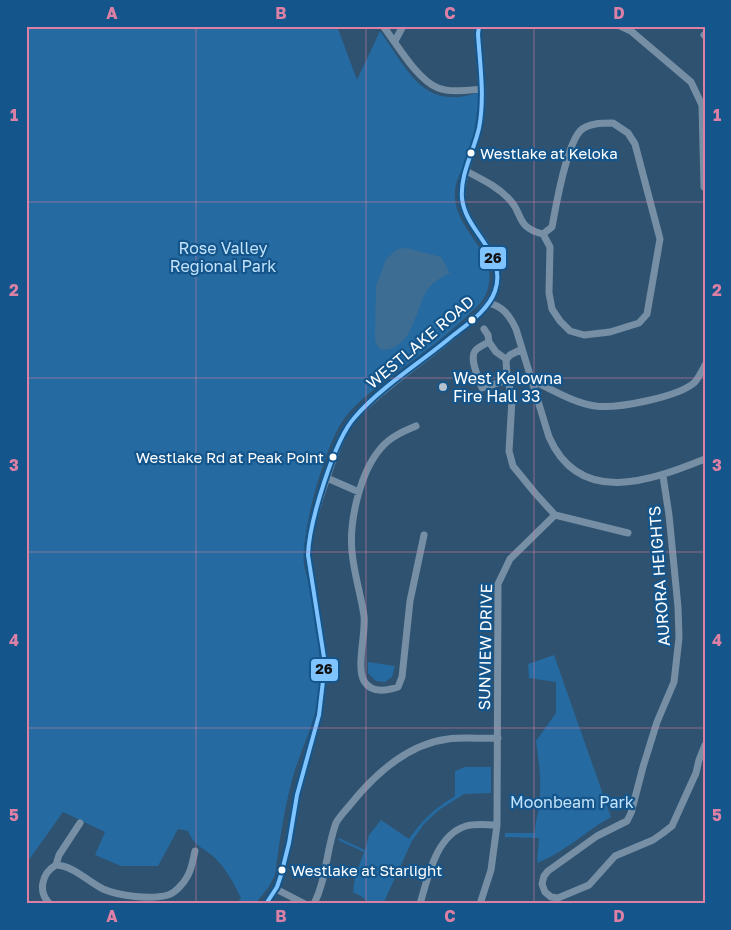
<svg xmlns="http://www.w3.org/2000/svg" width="731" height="930" viewBox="0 0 731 930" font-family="'Golos Text',sans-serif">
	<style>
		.green { fill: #256aa0 }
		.water { fill: #3e6d94 }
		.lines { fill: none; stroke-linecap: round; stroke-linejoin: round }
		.minor { stroke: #768fa5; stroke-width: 7 }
		.bus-1-casing { stroke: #14558b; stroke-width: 8 }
		.bus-1 { stroke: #80c4ff; stroke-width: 4 }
		.grid { fill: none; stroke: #dd80a5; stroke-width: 1; stroke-opacity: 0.55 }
		.bus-dot { fill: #fff; stroke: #14558b; stroke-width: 2 }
		.poi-dot { fill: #b6c2cd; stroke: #14558b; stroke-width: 2 }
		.labels { text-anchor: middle; stroke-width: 4.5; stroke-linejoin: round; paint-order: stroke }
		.bus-label { font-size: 15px; fill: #fff; stroke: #14558b; text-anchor: start }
		.park-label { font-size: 16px; fill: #c2e3fc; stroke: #14558b }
		.street-label { font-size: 16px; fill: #fff; stroke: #14558b }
		.poi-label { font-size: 16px; fill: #fff; stroke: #14558b; text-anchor: start }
		.line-badge { stroke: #14558b; stroke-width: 2 }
		.pale-badge-label { font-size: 14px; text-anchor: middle; font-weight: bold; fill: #111 }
		.neatline { fill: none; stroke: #dd80a5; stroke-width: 2 }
		.grid-label { font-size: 16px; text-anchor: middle; font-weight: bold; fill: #dd80a5 }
	</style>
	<rect width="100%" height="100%" fill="#2f5270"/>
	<path class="green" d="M26,26H337L357,80L380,31C409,71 423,112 480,92C477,111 475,130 471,148C466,166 453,179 455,198C458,236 502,253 486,294C482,304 473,310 466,317C443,339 417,357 391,377C372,391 352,405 340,425C324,452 300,534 304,565C305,571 307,576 308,582C315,617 323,655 319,691C316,723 300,750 292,780C284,810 279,844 275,875L268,888L255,904H236L241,898C234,884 227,870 215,858C204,847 195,848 188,831L178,829L158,866H121L95,855L105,832L63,812L26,864Z
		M554,655L611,817C586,831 565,852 537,863L539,838L505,837V833H535C535,823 538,815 539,805C542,784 539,762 536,741L556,713V682L529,678L528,664Z
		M368,662L395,666L392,677L385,682L376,681L368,673Z
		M465,767H491V793L464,794L439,810L424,824L412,841L383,904H370L362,897L353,892L355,877L364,852L338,840L339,838L365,850L369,835L381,820L409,839C423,819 434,809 455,796V771Z"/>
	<path class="water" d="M406,248L441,257L450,273C440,278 431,283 426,292C414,314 412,350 381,350L376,344L375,338L376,286L386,259L398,249Z"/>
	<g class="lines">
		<path class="minor" d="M383,26C397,44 417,80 438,88C451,93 469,90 482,89
			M620,26L631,31L691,82L702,105L704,187
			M704,35L705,36
			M395,41L403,26
			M613,123L628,133L635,144L660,239L647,314L639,323L610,332L584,335L570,331L560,321L552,309L549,293L550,247L543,234L552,227C556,205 566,147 580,131C588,123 602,123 613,123Z
			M466,171C481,179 497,186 509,199C524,214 515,227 543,234
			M488,303C503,306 510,316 516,329L549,437C580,507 650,481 705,459
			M484,329L488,335L489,342C485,344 478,347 475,351C469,359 479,379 482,388L508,380
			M489,342L496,352L506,359
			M522,349L510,355L506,360L507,376L512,399L509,451L513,466L535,493L555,515L628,533
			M531,380C552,389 573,403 595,406C617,409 679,397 695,382C699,377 702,371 705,365
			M416,426C404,431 390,437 381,448C360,472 349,521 352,552C354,574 361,595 364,616C366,633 356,667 364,681C371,693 386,691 398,687L402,677L410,601L424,535
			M663,476L669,515L678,607L679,638L674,682L657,722L643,767L631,813L627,821L597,836L548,871L544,876L542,884L545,892L551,897L558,898L589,885L615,856L653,840L663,833L672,826L696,773L699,760L705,745
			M327,478L359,492
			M56,865L59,855L80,823
			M276,889L305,904
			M50,904C37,892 42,873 56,865C74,866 87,881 103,889C119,896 151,900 168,895C175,893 184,883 187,877C192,869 193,859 195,851
			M266,904L277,887L281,875L289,843L297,795L319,715L325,664L308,555C308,532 316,511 323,489C331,467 337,443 350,423C356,414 366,406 374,399C400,376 428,357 454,335C468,323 488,309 495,291C509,254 464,229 462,198C461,174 474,151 479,128C485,97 480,65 478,34L479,26
			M314,904C327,878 326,850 336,823C339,817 345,811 350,805C374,775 408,744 448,739C464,737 482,739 498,738
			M420,904C428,877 436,835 466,826C476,823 487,825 497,825
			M480,904L491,870L497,825L498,584L510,559L555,515"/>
		<g class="bus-1-casing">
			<path id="bus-1" d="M266,904L277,887L281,875L289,843L297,795L319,715L325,664L308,555C309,523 334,440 355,417C382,386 420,363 451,337C466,325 488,311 495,291C508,253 465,232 462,198C460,174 474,151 479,128C485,97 480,65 478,34L479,26"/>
		</g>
		<use href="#bus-1" class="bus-1"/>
	</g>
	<path class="grid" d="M196,26V904M366,26V904M534,26V904M26,202H705M26,378H705M26,552H705M26,728H705"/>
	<g class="bus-dot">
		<circle cx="471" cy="153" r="4.5"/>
		<circle cx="472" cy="320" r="4.5"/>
		<circle cx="333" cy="457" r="4.5"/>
		<circle cx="282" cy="870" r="4.5"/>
	</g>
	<circle class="poi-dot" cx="443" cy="387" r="5"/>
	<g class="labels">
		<g class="bus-label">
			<text x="480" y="159">Westlake at Keloka</text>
			<text x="324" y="463" text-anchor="end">Westlake Rd at Peak Point</text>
			<text x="291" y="876">Westlake at Starlight</text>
		</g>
		<g class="park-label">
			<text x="223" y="254">Rose Valley<tspan x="223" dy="18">Regional Park</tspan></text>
			<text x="572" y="808">Moonbeam Park</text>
		</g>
		<g class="street-label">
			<text transform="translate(420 342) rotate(-40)" y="6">WESTLAKE ROAD</text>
			<text transform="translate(659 576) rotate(-94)" y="6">AURORA HEIGHTS</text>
			<text transform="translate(485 647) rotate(-89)" y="6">SUNVIEW DRIVE</text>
		</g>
		<g class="poi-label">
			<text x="453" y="384">West Kelowna<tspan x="453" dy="18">Fire Hall 33</tspan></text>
		</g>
	</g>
	<g class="line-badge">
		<rect x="479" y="246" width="28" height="24" rx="5" fill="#80c4ff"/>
		<rect x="310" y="658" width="29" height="24" rx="5" fill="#80c4ff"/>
	</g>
	<g class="pale-badge-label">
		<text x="493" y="263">26</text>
		<text x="324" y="674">26</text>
	</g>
	<rect width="731" height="930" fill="none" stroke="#14558b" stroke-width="55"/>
	<rect x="28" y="28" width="676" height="874" class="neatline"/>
	<g class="grid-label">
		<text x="112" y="19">A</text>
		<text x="281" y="19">B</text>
		<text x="450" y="19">C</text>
		<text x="619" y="19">D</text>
		<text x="14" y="121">1</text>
		<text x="717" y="121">1</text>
		<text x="14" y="296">2</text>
		<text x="717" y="296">2</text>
		<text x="14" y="471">3</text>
		<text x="717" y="471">3</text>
		<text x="14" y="646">4</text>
		<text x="717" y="646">4</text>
		<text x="14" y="821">5</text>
		<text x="717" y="821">5</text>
		<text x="112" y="922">A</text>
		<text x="281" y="922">B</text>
		<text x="450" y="922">C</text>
		<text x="619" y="922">D</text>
	</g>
</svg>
